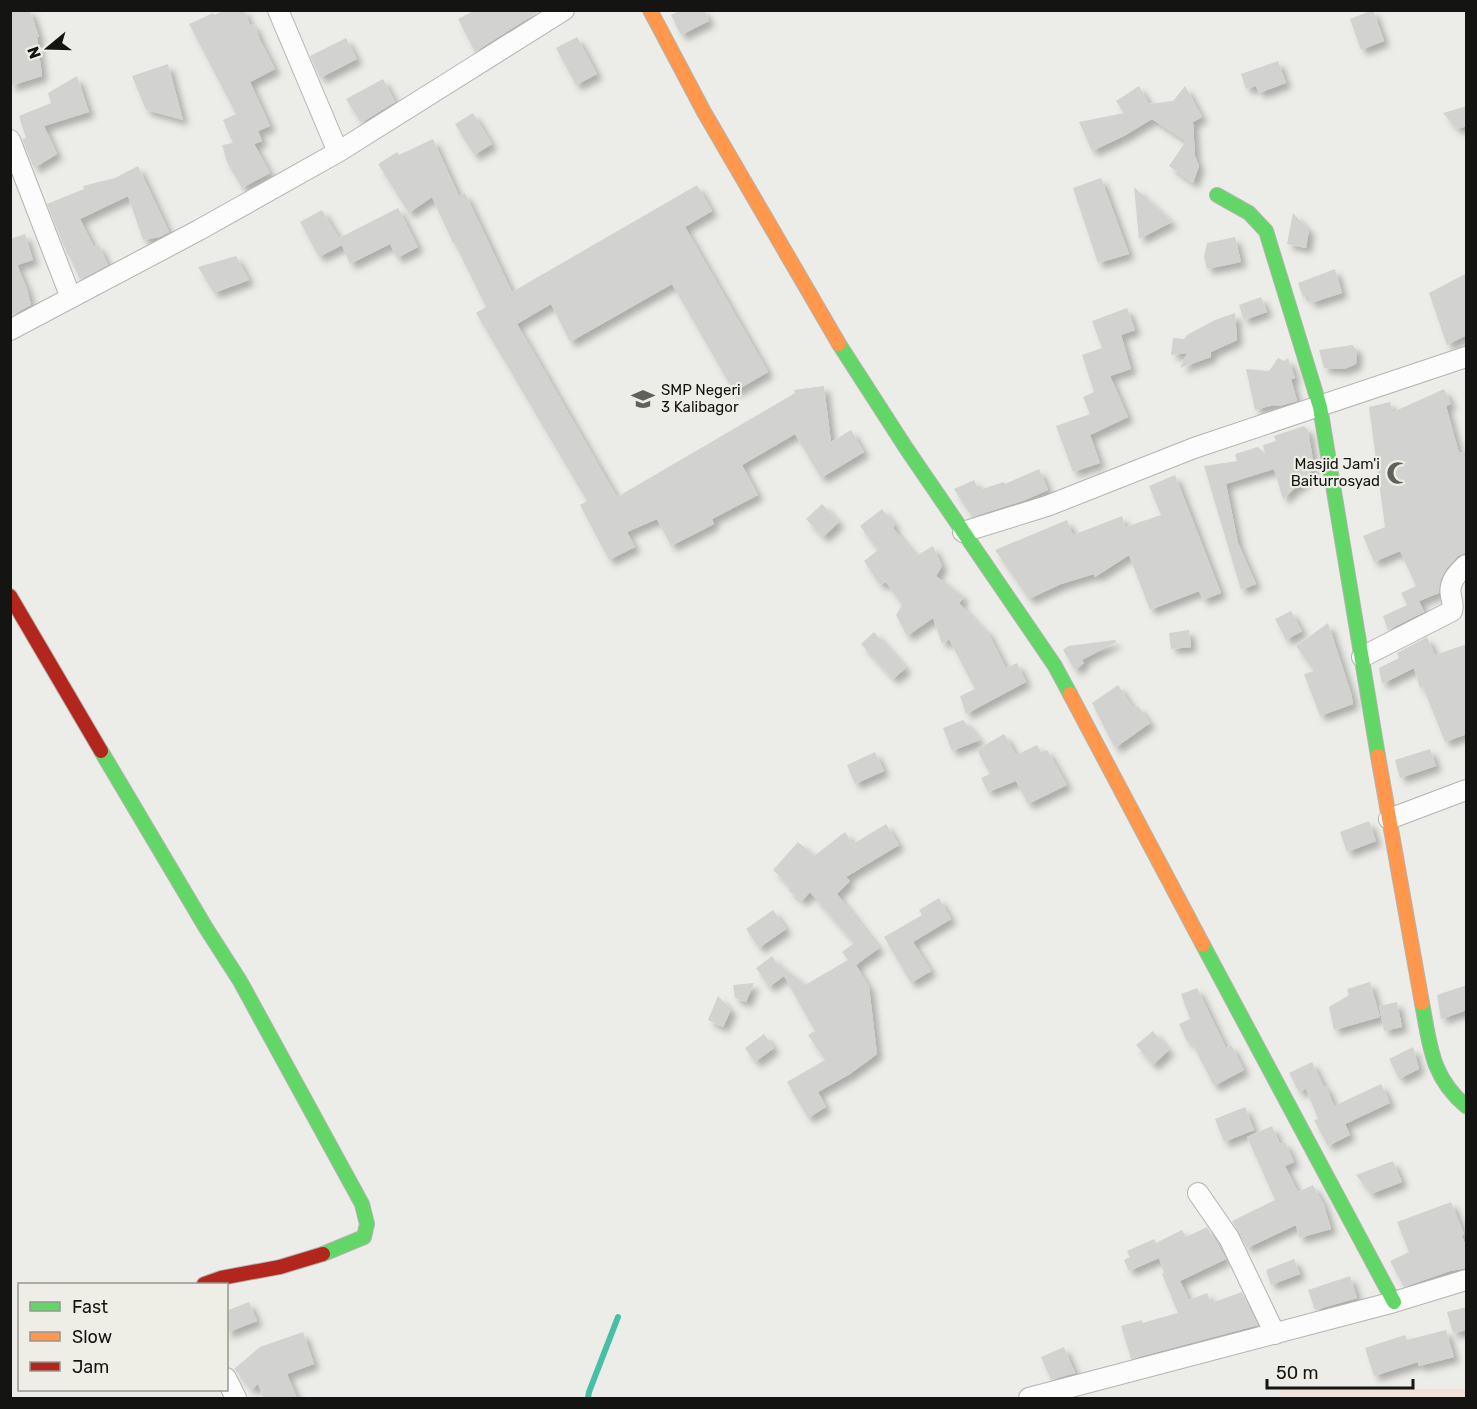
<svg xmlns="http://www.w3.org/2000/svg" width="1477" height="1409" viewBox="0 0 1477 1409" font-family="Rubik,sans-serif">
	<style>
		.pitch { fill: #f2e1d9 }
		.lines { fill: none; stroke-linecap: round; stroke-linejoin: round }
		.stream { stroke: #47bfa6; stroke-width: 6 }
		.building { fill: #d2d3d0; filter: url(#shadow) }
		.street-casing { stroke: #b3b3b0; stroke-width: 22 }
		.fast-casing { stroke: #b3b3b0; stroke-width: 16 }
		.slow-casing { stroke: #b3b3b0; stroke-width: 16 }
		.jam-casing { stroke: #b3b3b0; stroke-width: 16 }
		.street { stroke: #fcfcfc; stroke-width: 20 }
		.fast { stroke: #63d668; stroke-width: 14 }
		.slow { stroke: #ff974d; stroke-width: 14 }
		.jam { stroke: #b3261e; stroke-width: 14 }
		.labels { text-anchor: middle; stroke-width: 4.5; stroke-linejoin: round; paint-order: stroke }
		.poi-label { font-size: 15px; fill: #141412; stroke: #eeeee6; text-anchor: start }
	</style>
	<defs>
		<filter id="shadow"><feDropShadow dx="5.5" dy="5.5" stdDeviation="3" flood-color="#0004"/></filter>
	</defs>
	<rect width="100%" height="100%" fill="#ecece8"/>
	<path class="pitch" d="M1280,1388L1466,1389V1398H1280Z"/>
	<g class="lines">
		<path class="stream" d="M588,1398L589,1392L618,1317"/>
	</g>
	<path class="building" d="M10,10H30L39,37H37L42,76L10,86Z
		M226,10H244L250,25L254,24L260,40L275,69L250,82L270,126L258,131L262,141L254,144L270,173L242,188L227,162L222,145L233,143L223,120L236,114L189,24L213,13L214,15Z
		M475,10H541L475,52L458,19Z
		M681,10H704L709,21L681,35L671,15Z
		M1373,10L1384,41L1361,50L1350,19Z
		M577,37L597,74L576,85L556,48Z
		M346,38L357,59L320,78L310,56Z
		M1278,61L1286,83L1259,93L1256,86L1246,89L1241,74Z
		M168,64L183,120L146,110L132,76Z
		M77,76L89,112L44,126L57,154L34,168L22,139L26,138L19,116L51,103L48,93Z
		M383,79L395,102L361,123L346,99Z
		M1139,86L1149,104L1173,101L1185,86L1202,117L1193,122L1195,156L1199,166L1193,183L1169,166L1186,141L1152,119L1124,136L1092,151L1079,122L1124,113L1116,101Z
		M1467,106V126L1457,129L1443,113Z
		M473,113L492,144L474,155L455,124Z
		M433,139L459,196L465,193L512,292L697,185L712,211L685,227L768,372L734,392L672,284L570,342L551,304L517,324L617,497L795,393L794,390L824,386L831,442L851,430L864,452L821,478L795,434L742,465L758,495L712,519L714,524L671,546L657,519L627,532L635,547L609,560L580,505L587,501L476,313L486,307L454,242L453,243L432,197L409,213L378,164L397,152L399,155Z
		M138,166L169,232L160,237L143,240L128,196L80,219L94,247L98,244L108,265L80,280L69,255L68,256L47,204L84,189L83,186L115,178Z
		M1101,178L1129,254L1098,263L1073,188Z
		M1134,187L1172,222L1139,239Z
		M398,208L418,247L397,258L390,244L350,264L342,245L319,257L300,222L322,210L339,238Z
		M1293,213L1309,230L1306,248L1287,244Z
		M25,234L33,260L17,265L27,289L31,305L10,316V239Z
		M1235,237L1241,262L1207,269L1204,257L1207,243Z
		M236,256L249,280L214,293L198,267Z
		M1335,269L1342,293L1311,303L1308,295L1303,297L1298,283Z
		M1467,273V335L1447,345L1429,293Z
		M1261,297L1267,312L1244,320L1239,305Z
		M1127,308L1135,330L1121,335L1131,369L1110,376L1128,417L1090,435L1100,463L1073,472L1056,426L1090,414L1083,397L1094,392L1082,355L1102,348L1092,321Z
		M1235,313L1237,340L1211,352V357L1180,368L1187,353L1171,355L1173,338L1184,339L1187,335L1215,320Z
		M1353,345L1357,351L1356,364L1344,369L1324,368L1319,350Z
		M1278,358L1285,361L1288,358L1295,378L1291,379L1297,401L1280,406L1273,405L1255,410L1246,369L1269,371Z
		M1444,389L1451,404L1446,406L1459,453L1467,452V553L1458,556L1447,568L1441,579L1439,593L1419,601L1424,612L1388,630L1383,616L1407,605L1401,593L1416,586L1400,551L1374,562L1363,536L1385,527L1369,407L1390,402L1393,412Z
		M1304,426L1308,430L1314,466L1300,486H1297L1283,499L1274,469L1226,484L1238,543L1256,584L1241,590L1204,466L1237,461L1235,454L1258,447L1265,454L1263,445L1276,441L1274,436Z
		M1039,469L1048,490L1025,500L972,517L954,489L974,480L979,490L1004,482L1005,484Z
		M1175,475L1221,593L1203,600L1199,591L1150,610L1129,555L1095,577L1094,574L1061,584L1029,599L995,550L1067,520L1073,535L1122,516L1125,527L1161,515L1149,486Z
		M822,504L839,522L823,537L806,519Z
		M882,509L895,525L893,528L916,556L933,546L942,566L936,576L964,597L959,603L984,630L986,629L1006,668L1017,663L1026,682L966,714L960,696L975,689L949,639L942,644L933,618L907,636L896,615L902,605L886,582L880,585L864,561L878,550L860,526Z
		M1291,611L1302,631L1286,640L1275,619Z
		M1328,623L1351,693L1353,704L1320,716L1304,674L1314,671L1296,646Z
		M1189,630L1191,647L1171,649L1169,633Z
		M874,632L906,668L893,679L861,644Z
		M1427,637L1435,655L1467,644V734L1445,742L1423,687L1420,688L1414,668L1382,684L1379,668L1399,658L1397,653Z
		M1115,640L1116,642L1082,660L1084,663L1075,670L1063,650L1068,646Z
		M1118,685L1134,709L1138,706L1150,723L1115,748L1092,703Z
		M963,720L980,740L952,751L943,728Z
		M1004,734L1016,755L1037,745L1041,752L1047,750L1067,785L1028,804L1016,781L988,792L981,778L990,774L979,754L978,749Z
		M1430,749L1436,766L1400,778L1395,760Z
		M875,752L884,771L855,784L847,765Z
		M1369,821L1376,841L1347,852L1340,832Z
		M886,824L899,845L846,877L850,881L837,894L879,948L856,965L869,987L877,1054L850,1074L818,1092L826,1107L808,1118L787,1082L825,1060L808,1035L815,1031L784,976L769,987L756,968L772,956L776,962L805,985L848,960L842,952L854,943L810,892L802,901L788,890L791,887L773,870L798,842L814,856L845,832L853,844Z
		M939,898L951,919L913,942L931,971L911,983L884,937L922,915L919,910Z
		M773,910L786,929L759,948L746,929Z
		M1370,982L1380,1017L1334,1030L1329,1007L1349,995L1347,989Z
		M754,983L746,1002L735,998L733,985Z
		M1467,985V1010L1441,1019L1437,995Z
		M1197,988L1226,1048L1231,1045L1244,1070L1214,1086L1191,1041L1188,1043L1179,1024L1190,1019L1181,994Z
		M718,996L731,1010L723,1027L708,1020Z
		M1397,1002L1402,1027L1384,1031L1379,1006Z
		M1153,1031L1169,1050L1153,1065L1136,1045Z
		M764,1034L774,1048L755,1062L745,1048Z
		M1413,1047L1419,1069L1399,1079L1389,1059Z
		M1312,1062L1324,1087L1326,1086L1334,1106L1381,1084L1390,1103L1345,1124L1350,1135L1328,1146L1314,1120L1318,1119L1306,1089L1299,1092L1289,1073Z
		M1245,1107L1254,1130L1224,1142L1215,1119Z
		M1272,1126L1280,1144L1285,1142L1294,1162L1285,1166L1298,1192L1313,1185L1324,1205L1331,1229L1299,1238L1296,1225L1247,1248L1232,1221L1275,1200L1247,1137Z
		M1393,1161L1402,1182L1371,1194L1356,1175Z
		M1451,1202L1464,1234L1462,1235L1467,1251V1268L1450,1271L1404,1287L1390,1261L1409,1252L1397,1222Z
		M1207,1227L1226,1259L1180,1281L1189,1300L1207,1293L1211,1303L1242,1292L1258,1325L1131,1359L1121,1326L1142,1320V1323L1178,1313L1162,1274L1164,1273L1159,1258L1129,1271L1124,1260L1130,1257L1127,1251L1154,1239L1156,1243L1182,1230L1186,1237Z
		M1294,1259L1300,1274L1271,1285L1266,1270Z
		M1350,1276L1357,1298L1315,1310L1308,1290Z
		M249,1302L257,1321L226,1333V1311Z
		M1467,1307V1330L1453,1333L1447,1312Z
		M1446,1330L1454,1357L1419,1366L1418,1362L1374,1376L1365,1348L1405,1335L1407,1340Z
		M303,1332L314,1364L287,1374L297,1398H264L258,1384L251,1390L234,1369L260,1347Z
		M1064,1347L1075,1373L1051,1380L1041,1357Z"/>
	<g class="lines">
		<g class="street-casing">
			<path id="street" d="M278,10L338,152
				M10,140L71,298
				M10,330L199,230L338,152L564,10
				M963,532L1047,506L1194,448L1466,357
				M1362,657L1452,611C1454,605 1452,602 1451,596C1448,582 1457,574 1466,565
				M1389,819L1466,790
				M1198,1193L1229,1238L1275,1334
				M226,1378L236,1398
				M1029,1398L1394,1302L1466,1280"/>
		</g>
		<g class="fast-casing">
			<path id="fast" d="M1217,195L1249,213L1266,231L1320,407L1378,756
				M839,344L906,448L1055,666L1070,694
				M101,751L206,928L240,981L362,1204L367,1224L364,1237L323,1254
				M1203,945L1394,1302
				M1422,1003C1430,1045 1431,1077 1466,1106"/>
		</g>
		<g class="slow-casing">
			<path id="slow" d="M650,10L704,112L839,344
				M1070,694L1203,945
				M1378,756L1422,1003"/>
		</g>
		<g class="jam-casing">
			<path id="jam" d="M10,596L101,751
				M204,1284L221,1278L280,1267L323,1254"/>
		</g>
		<use href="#street" class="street"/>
		<use href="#fast" class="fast"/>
		<use href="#slow" class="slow"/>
		<use href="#jam" class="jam"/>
	</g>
	<defs>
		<g id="school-bare" transform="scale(1.8)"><path d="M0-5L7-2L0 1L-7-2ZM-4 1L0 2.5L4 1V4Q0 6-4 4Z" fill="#60605d" stroke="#eeeee6" stroke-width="2.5" paint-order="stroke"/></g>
		<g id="mosque-bare" transform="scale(1.8)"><path d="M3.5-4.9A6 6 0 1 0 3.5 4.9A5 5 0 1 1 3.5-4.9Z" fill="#60605d" stroke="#eeeee6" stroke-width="2.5" paint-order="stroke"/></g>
	</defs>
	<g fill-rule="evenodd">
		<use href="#school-bare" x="643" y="399"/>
		<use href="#mosque-bare" x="1398" y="473"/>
	</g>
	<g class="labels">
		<g class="poi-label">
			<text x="661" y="395">SMP Negeri<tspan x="661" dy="17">3 Kalibagor</tspan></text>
			<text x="1380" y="469" text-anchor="end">Masjid Jam'i<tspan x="1380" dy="17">Baiturrosyad</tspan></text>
		</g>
	</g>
	<rect width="1477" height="1409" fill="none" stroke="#141412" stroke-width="24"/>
	<rect x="18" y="1283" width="210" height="108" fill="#eeeee6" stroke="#979791" stroke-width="1.5"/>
	<rect x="30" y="1302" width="30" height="9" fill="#63d668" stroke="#979791" stroke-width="1.5"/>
	<text x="72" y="1313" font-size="18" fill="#141412">Fast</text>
	<rect x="30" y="1332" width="30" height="9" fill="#ff974d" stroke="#979791" stroke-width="1.5"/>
	<text x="72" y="1343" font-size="18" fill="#141412">Slow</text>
	<rect x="30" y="1362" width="30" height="9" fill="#b3261e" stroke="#979791" stroke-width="1.5"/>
	<text x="72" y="1373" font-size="18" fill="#141412">Jam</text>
	<g transform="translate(48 48) rotate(251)" stroke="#eeeee6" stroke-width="4.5" paint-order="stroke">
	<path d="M0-4.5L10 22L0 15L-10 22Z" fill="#141412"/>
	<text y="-9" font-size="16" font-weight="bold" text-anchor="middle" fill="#141412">N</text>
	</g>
	<path d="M1267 1379v9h146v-9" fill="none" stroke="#141412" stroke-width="3"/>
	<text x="1276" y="1379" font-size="18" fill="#141412" stroke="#eeeee6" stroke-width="4.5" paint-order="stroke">50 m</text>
</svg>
